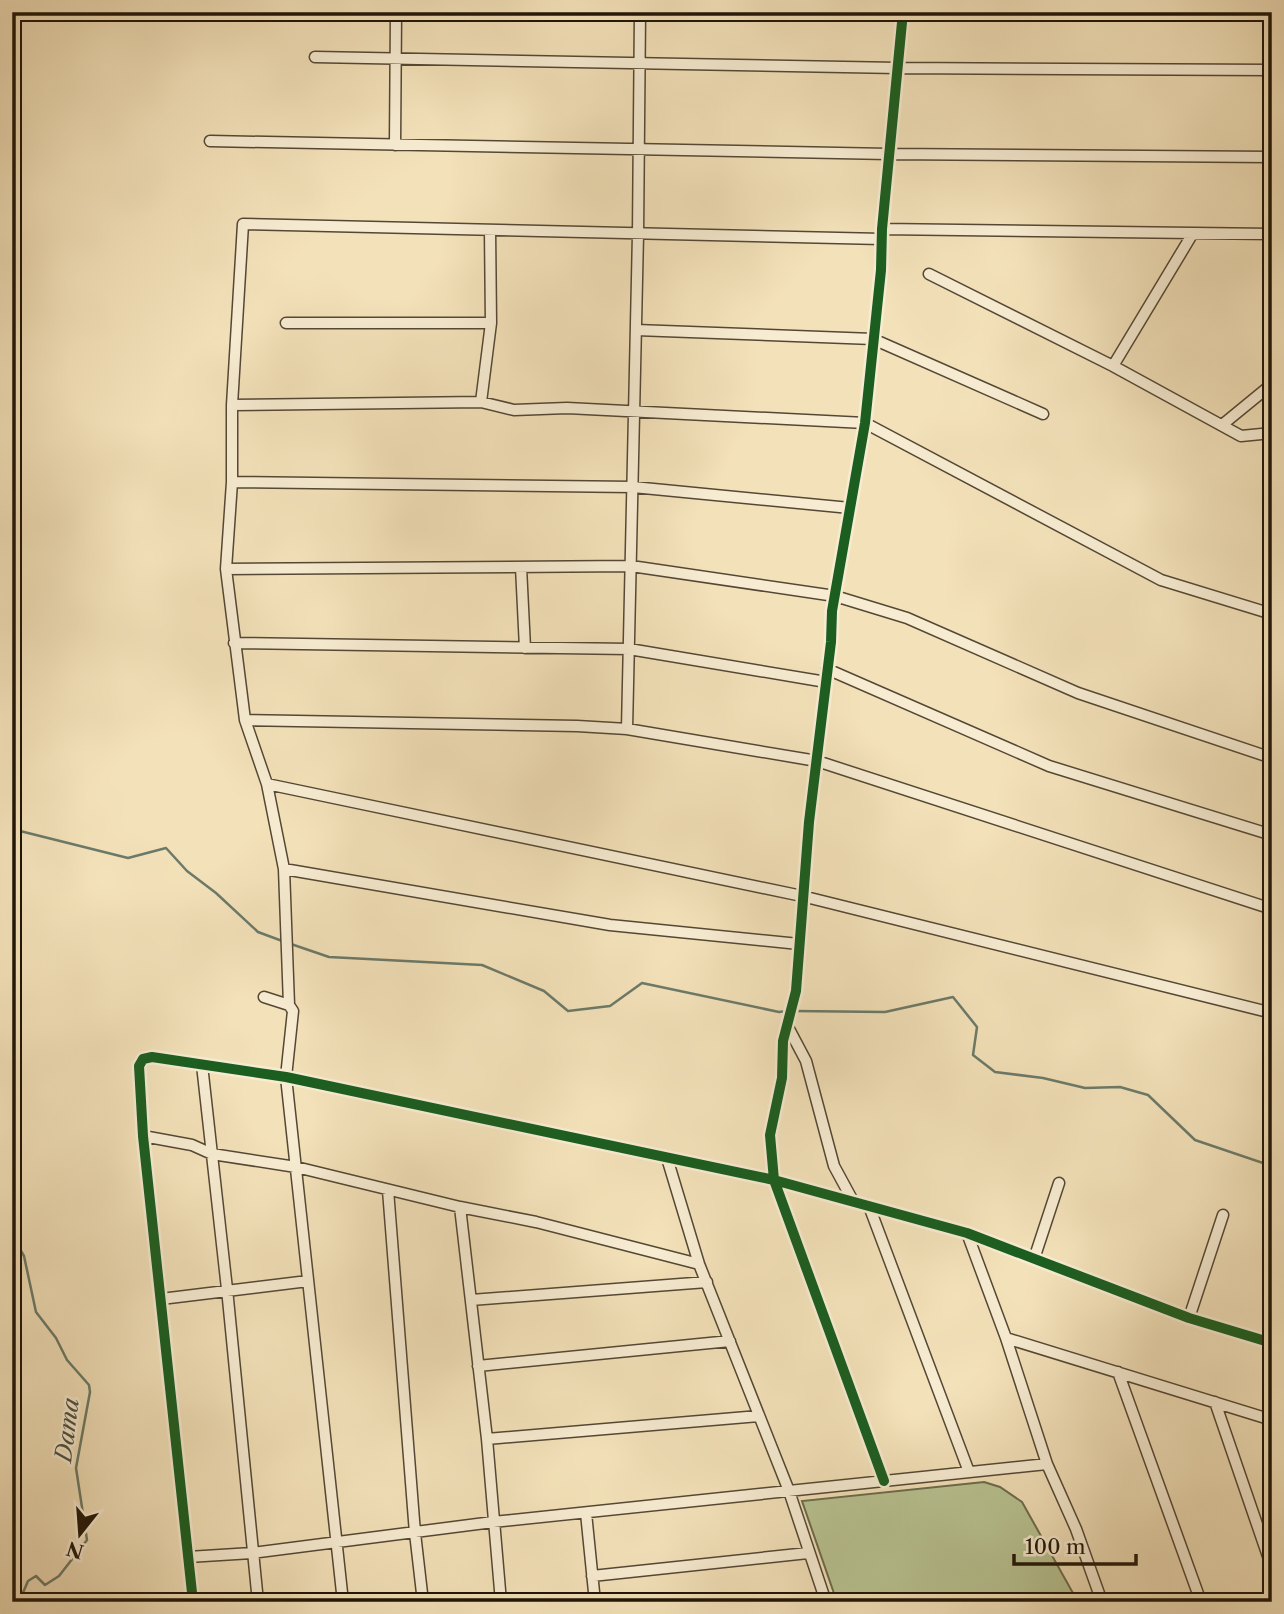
<svg xmlns="http://www.w3.org/2000/svg" width="1284" height="1614" viewBox="0 0 1284 1614" font-family="'Libre Caslon Text',serif">
	<style>
		.green { fill: #b8c392; stroke: #6c6c4c; stroke-width: 2 }
		.lines { fill: none; stroke-linecap: round; stroke-linejoin: round }
		.stream { stroke: #6b7a69; stroke-width: 2.5 }
		.street-casing { stroke: #544834; stroke-width: 13 }
		.street { stroke: #f7ecd2; stroke-width: 10 }
		.cycleway-casing { stroke: #f7ecd2; stroke-width: 15 }
		.cycleway { stroke: #1b5e20; stroke-width: 10 }
		.labels { text-anchor: middle; stroke-width: 5; stroke-linejoin: round; paint-order: stroke }
		.water-label { font-size: 23px; font-style: italic; fill: #4b5040; stroke: #f7ecd2 }
	</style>
	<rect width="100%" height="100%" fill="#f3e1b9"/>
	<filter id="stains"><feTurbulence type="fractalNoise" baseFrequency=".00286" numOctaves="4"/><feColorMatrix values="0 0 0 0 .2 0 0 0 0 .09 0 0 0 0 .02 0 0 0 .5 -.17"/></filter>
	<radialGradient id="worn" r=".72"><stop offset=".6" stop-color="#630" stop-opacity="0"/><stop offset="1" stop-color="#630" stop-opacity=".3"/></radialGradient>
	<path class="green" d="M984,1482L1000,1487L1022,1502L1078,1602H837L802,1501Z"/>
	<g class="lines">
		<path class="stream" d="M12,829L128,858L166,848L187,871L216,893L258,932L285,942
			M291,944L329,957L482,965L544,991L568,1011L610,1006L642,983L779,1012L787,1011
			M794,1011L885,1012L953,997L977,1027L973,1055L995,1072L1043,1078L1085,1088L1120,1087L1148,1095L1195,1140L1272,1166
			M12,1236L24,1256L36,1312L56,1338L67,1360L89,1385L90,1392L76,1468L87,1540L59,1576L45,1585L36,1576L28,1581L19,1602"/>
		<g class="street-casing">
			<path id="street" d="M315,57L898,68L1272,70
				M210,141L889,154L1272,157
				M395,145L396,12
				M882,229L1272,234
				M929,274L1113,366L1241,436L1272,433
				M286,323H491
				M636,330L873,339L1043,414
				M1113,366L1193,233
				M481,402L491,323L490,230
				M232,405L481,402L514,410L567,408L865,423L1161,580L1272,614
				M1222,425L1272,384
				M232,482L633,487L850,508
				M521,567L525,648
				M226,569L631,566L835,596L907,618L1078,693L1272,758
				M234,643L629,649L826,682
				M827,669L1049,766L1272,835
				M245,720L577,726L627,729L817,761L1272,909
				M627,729L638,234L640,12
				M267,784L802,896L1272,1013
				M284,869L610,925L799,944
				M264,997L289,1005L293,1011L286,1077L343,1602
				M289,1005L284,869L267,784L245,720L226,569L232,482V405L243,224L882,239
				M788,1027L806,1061L834,1166L853,1201
				M202,1065L227,1289L258,1602
				M143,1136L192,1145L212,1154L296,1167L460,1207L536,1222L699,1264
				M667,1158L699,1264L789,1491L826,1602
				M388,1190L415,1533L423,1602
				M869,1206L969,1472
				M460,1207L487,1439L501,1602
				M967,1233L1006,1338L1047,1464L1076,1529L1102,1602
				M1034,1259L1059,1183
				M161,1299L308,1281
				M471,1300L707,1282
				M1189,1318L1223,1215
				M1006,1338L1272,1420
				M478,1366L730,1341
				M1118,1372L1201,1602
				M1215,1402L1272,1568
				M487,1439L759,1416
				M884,1481L774,1180L770,1135L782,1078L783,1041L796,991L809,822L831,642L832,611L865,423L881,270L882,229L903,12
				M586,1513L595,1602
				M188,1557L252,1553L493,1522L1047,1464
				M592,1576L808,1553
				M193,1602L143,1136L139,1066L143,1059L152,1057L286,1077L774,1180L967,1233L1189,1318L1272,1343"/>
		</g>
		<use href="#street" class="street"/>
		<g class="cycleway-casing">
			<path id="cycleway" d="M884,1481L774,1180L770,1135L782,1078L783,1041L796,991L809,822L831,642L832,611L865,423L881,270L882,229L903,12
				M193,1602L143,1136L139,1066L143,1059L152,1057L286,1077L774,1180L967,1233L1189,1318L1272,1343"/>
		</g>
		<use href="#cycleway" class="cycleway"/>
	</g>
	<g class="labels">
		<g class="water-label">
			<text transform="translate(67 1430) rotate(-83)" y="8">Dama</text>
		</g>
	</g>
	<rect width="1284" height="1614" fill="none" stroke="#f3e1b9" stroke-width="42"/>
	<rect x="14" y="14" width="1256" height="1586" fill="none" stroke="#1f1507" stroke-width="3.5"/>
	<rect x="21" y="21" width="1242" height="1572" fill="none" stroke="#1f1507" stroke-width="2"/>
	<g transform="translate(80 1534) rotate(197)" stroke="#f7ecd2" stroke-width="5" paint-order="stroke">
	<path d="M0-5L12 26L0 18L-12 26Z" fill="#1f1507"/>
	<text y="-10" font-size="19" font-weight="bold" text-anchor="middle" fill="#1f1507">N</text>
	</g>
	<path d="M1014 1554v10h122v-10" fill="none" stroke="#1f1507" stroke-width="3.5"/>
	<text x="1025" y="1554" font-size="21" fill="#1f1507" stroke="#f7ecd2" stroke-width="5" paint-order="stroke">100 m</text>
	<rect width="100%" height="100%" filter="url(#stains)"/>
	<rect width="100%" height="100%" fill="url(#worn)"/>
</svg>
